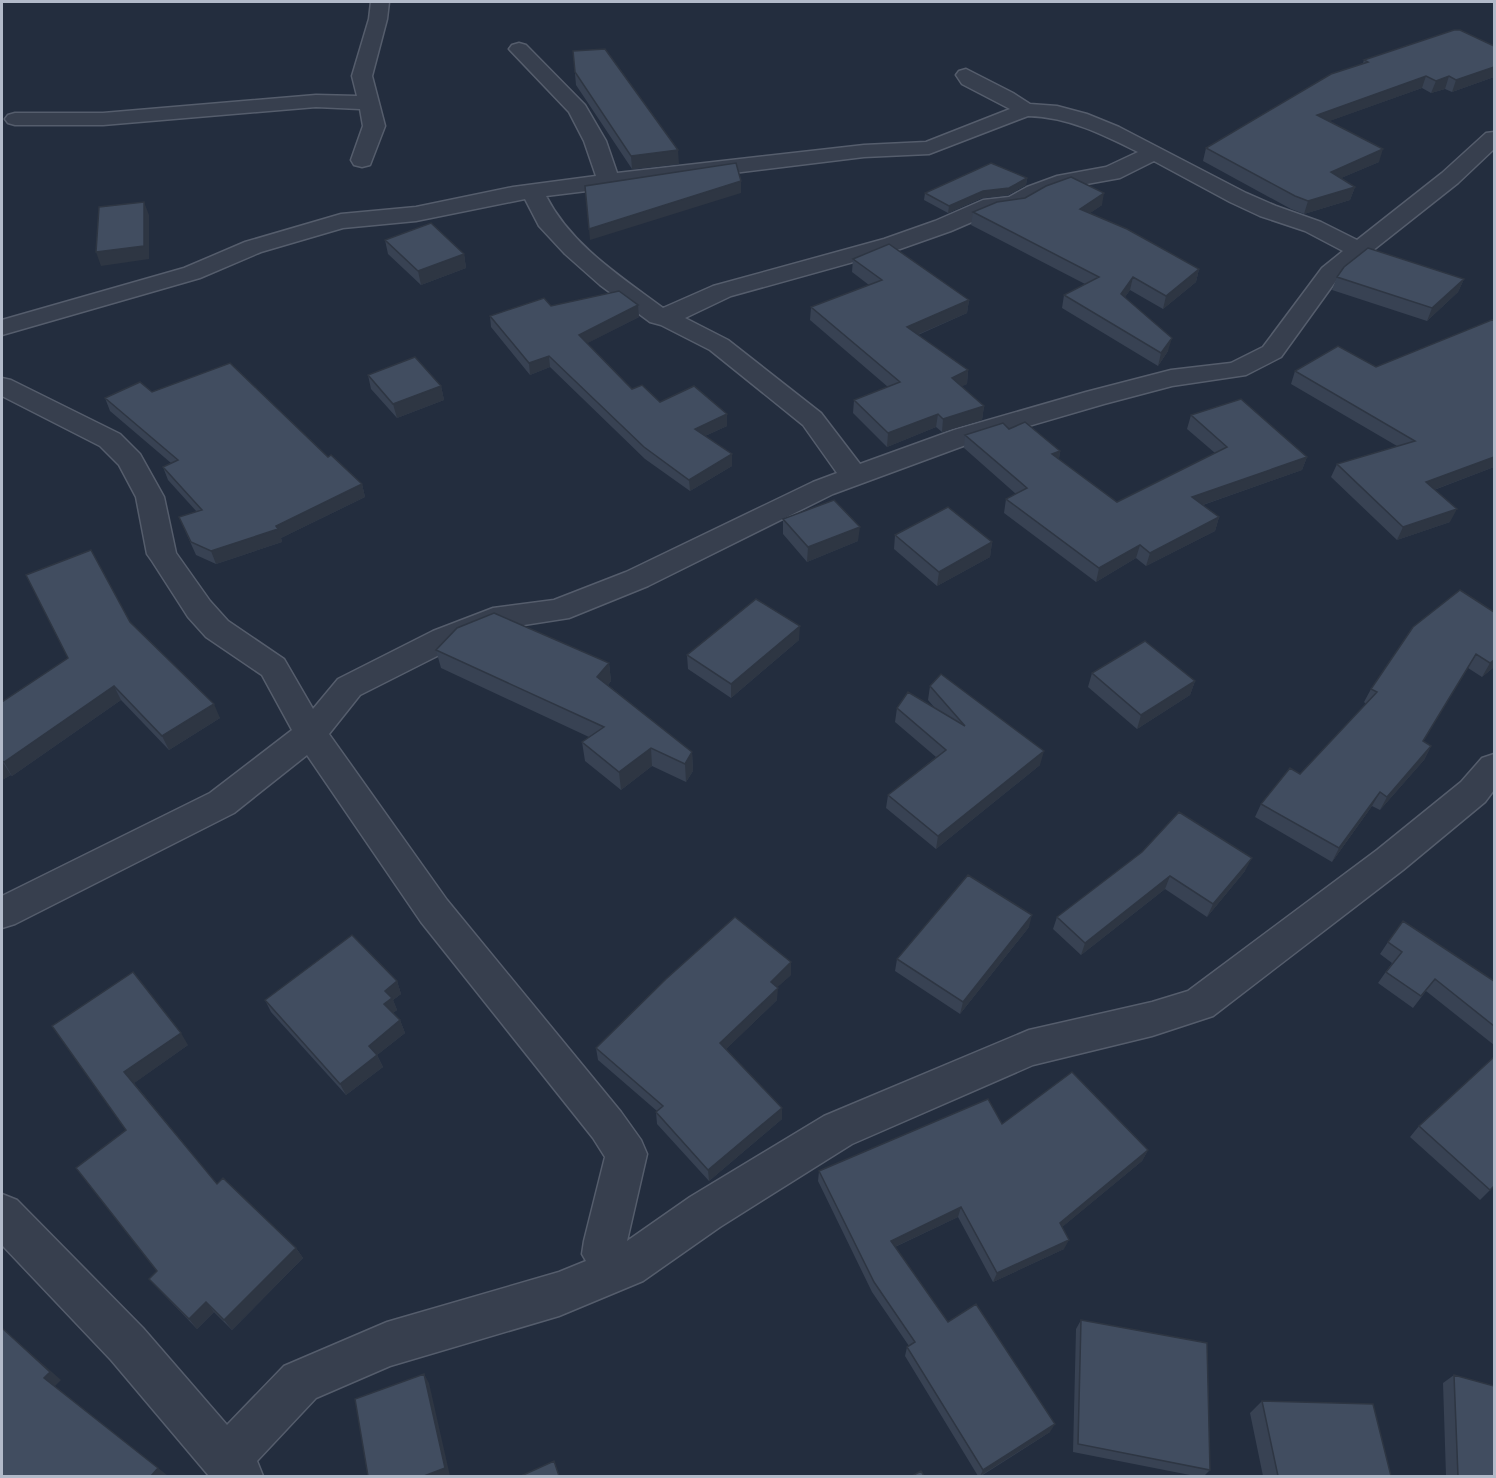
<svg xmlns="http://www.w3.org/2000/svg" width="1496" height="1478" viewBox="0 0 1496 1478" font-family="'Fira Sans Condensed',sans-serif">
	<style>
		.lines { fill: none; stroke-linecap: round; stroke-linejoin: round }
		.minor-casing { stroke: #555d6c; stroke-width: 3 }
		.minor { fill: #373f4e; fill-rule: evenodd }
		.wall { fill: #384253 }
		.shaded-wall { fill: #2e3643 }
		.building { fill: #414d60; stroke: #2e3643; stroke-width: 1.5 }
	</style>
	<rect width="100%" height="100%" fill="#232d3e"/>
	<g class="lines">
		<g class="minor-casing">
			<path id="minor" d="M371,2H389L387,19L372,76L385,126L370,165L362,167L354,165L351,160L363,126L360,109L316,107L103,125H15L8,123L5,119L8,115L15,113H103L316,95L357,96L352,76L369,19Z
				M519,43L526,45L585,105L606,141L617,173L864,145L926,142L1010,109L962,84L956,75L959,71L966,69L1013,93L1030,104L1057,106L1087,114L1119,127L1246,193L1276,206L1321,222L1357,240L1442,173L1486,133L1494,132V149L1458,183L1338,278L1281,357L1246,375L1172,386L1104,404L974,442L833,494L648,586L569,618L498,629L455,647L360,695L329,734L447,900L621,1112L641,1140L647,1154L627,1241L690,1197L824,1116L1029,1030L1152,1002L1188,991L1377,850L1461,782L1482,758L1494,754V790L1485,802L1403,870L1213,1016L1152,1036L1033,1065L852,1144L720,1227L643,1281L559,1316L390,1366L316,1398L257,1461L263,1476H209L111,1360L2,1245V1194L17,1200L143,1328L227,1425L284,1366L387,1322L559,1272L586,1261L582,1254L584,1241L605,1157L593,1138L421,922L307,755L234,813L15,924L2,928V896L210,793L292,730L262,675L206,637L188,617L152,561L147,554L136,497L119,465L100,446L2,396V378L11,380L120,434L140,454L164,497L176,553L210,601L228,621L284,659L313,709L338,679L433,631L493,608L554,600L626,572L813,482L837,473L803,425L710,350L661,325L650,322L600,285L565,254L539,226L525,199L416,221L343,228L261,252L200,278L2,335V320L184,268L245,242L341,214L416,207L513,187L596,176L584,141L569,112L509,49L512,45ZM1028,116C1068,117 1102,134 1138,152L1106,167L1057,176L1027,187L1009,197L983,200L935,221L884,239L713,286L663,308C620,276 571,245 546,196L864,157L929,154ZM1154,161L1230,202L1260,216L1305,231L1343,251L1322,268L1263,347L1231,363L1171,370L1086,392L954,430L860,464L821,413L728,340L685,318L731,296L900,249L951,231L995,212L1022,209L1043,197L1070,187L1120,178Z"/>
		</g>
		<use href="#minor" class="minor"/>
	</g>
	<path class="wall" d="M1494,46V77L1452,92L1445,89L1431,93L1422,88L1329,121L1379,162L1341,178L1355,187L1350,200L1304,214L1291,209L1203,161L1206,148L1363,63L1364,60Z
		M573,51L679,164L632,169L576,85Z
		M1027,178L1026,185L1008,195L982,198L948,213L924,200L925,193Z
		M1102,205L1090,213L1199,269L1196,282L1163,309L1130,290L1125,297L1168,351L1158,366L1062,308L1064,295L1085,284L971,225L973,212Z
		M385,240L464,254L466,268L421,285L388,254Z
		M853,259L969,300L967,313L918,335L968,370L967,384L961,386L984,406L982,420L942,432L936,427L887,447L853,413L854,400L888,387L810,320L811,307L869,285L852,272Z
		M1337,277L1464,279L1458,292L1427,321L1332,290Z
		M638,305L639,317L587,343L632,389L660,402L727,426L705,436L732,466L690,491L645,459L550,367L530,375L491,327L490,316L551,306Z
		M1494,319V467L1434,490L1450,522L1397,540L1331,477L1337,464L1397,446L1291,384L1295,371L1376,367Z
		M368,375L441,386L444,400L397,418L371,389Z
		M152,392L328,457L362,484L365,497L281,538L282,542L216,564L196,555L179,517L197,512L168,480L163,467L171,463L110,411L105,398Z
		M1191,415L1307,457L1302,470L1203,505L1219,517L1215,531L1146,566L1136,558L1096,582L1004,513L1006,499L1016,494L964,448L965,435L1060,451L1059,459L1117,502L1215,453L1187,429Z
		M783,519L858,541L807,562L783,534Z
		M895,535L992,542L990,557L937,586L894,549Z
		M1494,612V667L1482,677L1468,668L1423,741L1431,746L1424,760L1380,810L1372,806L1332,862L1255,817L1261,804L1300,774L1366,704L1364,702L1371,689Z
		M130,622L220,718L169,750L121,700L12,776L11,775L2,780V702Z
		M799,640L731,698L688,669L687,655Z
		M436,650L609,663L611,681L608,685L692,752L693,771L686,782L652,766L621,790L585,761L582,742L589,737L441,668Z
		M1092,673L1195,681L1190,695L1137,729L1088,687Z
		M930,686L1040,765L936,849L886,808L888,795L936,757L895,722L897,708L934,707L928,700Z
		M1142,852L1245,871L1207,917L1165,889L1081,955L1053,929L1057,917Z
		M1029,927L960,1014L895,971L897,959Z
		M1388,942L1494,981V1045L1426,991L1413,1008L1378,983L1392,963L1380,954Z
		M791,975L777,987V1000L726,1049L782,1119L709,1181L657,1124L656,1112L657,1111L598,1060L596,1048Z
		M397,981L401,994L393,1000L397,1010L393,1013L400,1020L405,1033L377,1055L383,1067L346,1095L271,1012L265,1000Z
		M52,1026L188,1045L134,1083L217,1184L296,1248L303,1258L232,1330L214,1312L197,1329L149,1279L157,1271L126,1130Z
		M1002,1124L1148,1150L1142,1161L1062,1227L1064,1249L993,1282L958,1217L895,1247L948,1322L1050,1432L981,1476H978L905,1356L907,1347L909,1346L872,1292L818,1181L819,1171Z
		M1419,1126L1494,1186L1480,1200L1410,1137Z
		M1081,1320L1210,1470L1204,1476H1195L1073,1452L1076,1329Z
		M1454,1375L1494,1476H1446L1443,1383Z
		M1262,1401L1391,1476H1263L1250,1413Z"/>
	<path class="shaded-wall" d="M1494,67V77L1452,92L1456,80Z
		M1426,76L1422,88L1313,127L1317,115Z
		M1449,76L1445,89L1431,93L1436,81Z
		M1383,149L1379,162L1327,184L1331,172Z
		M678,150L679,164L632,169L631,156Z
		M1027,178L1026,185L1008,195L982,198L948,213L949,206L983,191Z
		M741,181V193L590,240L589,229Z
		M1355,187L1350,200L1304,214L1308,201Z
		M1104,193L1102,205L1077,222L1080,209Z
		M144,202L149,215V259L101,266L96,252Z
		M464,254L466,268L421,285L418,271Z
		M1199,269L1196,282L1163,309L1166,296Z
		M1133,277L1130,290L1118,307L1121,294Z
		M1464,279L1458,292L1427,321L1432,308Z
		M969,300L967,313L905,340L907,327Z
		M638,305L639,317L580,347L579,335Z
		M1172,338L1168,351L1158,366L1161,353Z
		M549,356L550,367L530,375L529,363Z
		M968,370L967,384L951,392L952,378Z
		M441,386L444,400L397,418L393,404Z
		M984,406L982,420L942,432L943,419Z
		M727,414V426L696,440L695,429Z
		M938,414L936,427L887,447L888,433Z
		M1060,451L1058,464L1052,454Z
		M732,454V466L690,491L689,480Z
		M1307,457L1302,470L1188,510L1192,497Z
		M1494,457V467L1420,495L1426,482Z
		M362,484L365,497L281,538L282,542L216,564L211,551L276,526Z
		M1457,509L1450,522L1397,540L1403,527Z
		M1219,517L1215,531L1146,566L1150,553Z
		M860,527L858,541L807,562L808,547Z
		M992,542L990,557L937,586L939,572Z
		M1140,545L1136,558L1096,582L1099,568Z
		M800,626L799,640L731,698V684Z
		M1476,654L1468,668L1415,755L1423,741Z
		M1494,660V667L1482,677L1490,663Z
		M609,663L611,681L599,695L597,677Z
		M1195,681L1190,695L1137,729L1141,715Z
		M114,686L121,700L12,776L4,762Z
		M214,704L220,718L169,750L162,736Z
		M1431,746L1424,760L1380,810L1387,797Z
		M651,748L652,766L621,790L619,772Z
		M1044,751L1040,765L936,849L938,836Z
		M692,752L693,771L686,782L685,764Z
		M2,761L11,775L2,780Z
		M1380,792L1372,806L1332,862L1339,848Z
		M1252,858L1245,871L1207,917L1213,904Z
		M1170,876L1165,889L1081,955L1085,943Z
		M1032,915L1029,927L960,1014L963,1002Z
		M791,962V975L770,994L771,982Z
		M397,981L401,994L393,1000L397,1010L389,1016L384,1004L385,991Z
		M778,988L777,1000L720,1055V1043Z
		M400,1020L405,1033L377,1055L383,1067L346,1095L340,1084L369,1046Z
		M181,1033L188,1045L133,1084L124,1072Z
		M782,1108V1119L709,1181L708,1170Z
		M1148,1150L1142,1161L1055,1233L1060,1223Z
		M961,1207L958,1217L888,1250L891,1241Z
		M1069,1240L1064,1249L993,1282L997,1273Z
		M296,1248L303,1258L232,1330L224,1320Z
		M206,1302L214,1312L197,1329L189,1319Z
		M2,1328L61,1380L55,1386L167,1475L166,1476H151L44,1378Z
		M424,1374L429,1383L450,1476H424Z
		M1055,1424L1050,1432L980,1476L983,1470Z"/>
	<path class="building" d="M1454,30H1460L1494,46V67L1456,80L1449,76L1436,81L1426,76L1317,115L1383,149L1331,172L1355,187L1308,201L1295,196L1206,148L1331,74L1368,62L1364,60Z
		M605,49L678,150L631,156L575,72L573,51Z
		M736,163L741,181L589,229L585,186Z
		M991,163L1027,178L1009,188L983,191L949,206L925,193Z
		M1071,177L1104,193L1080,209L1127,229L1199,269L1166,296L1133,277L1121,294L1172,338L1161,353L1064,295L1099,277L973,212L997,202L1025,198L1046,186Z
		M144,202V246L96,252L99,207Z
		M431,223L464,254L418,271L385,240Z
		M889,244L969,300L907,327L968,370L952,378L984,406L943,419L938,414L888,433L854,400L900,382L811,307L882,280L853,259Z
		M1368,248L1464,279L1432,308L1337,277L1344,267Z
		M619,291L638,305L579,335L632,389L642,385L660,402L694,386L727,414L695,429L732,454L689,480L644,447L549,356L529,363L490,316L544,298L551,306Z
		M1494,319V457L1426,482L1457,509L1403,527L1337,464L1415,441L1295,371L1338,346L1376,367Z
		M415,357L441,386L393,404L368,375Z
		M230,363L328,457L331,455L362,484L276,526L278,529L211,551L191,542L179,517L202,510L163,467L178,460L105,398L140,382L152,392Z
		M1241,399L1307,457L1192,497L1219,517L1150,553L1140,545L1099,568L1006,499L1027,488L965,435L1003,423L1009,429L1025,422L1060,451L1052,454L1117,502L1227,447L1191,415Z
		M834,500L860,527L808,547L783,519Z
		M948,507L992,542L939,572L895,535Z
		M91,550L130,622L214,704L162,736L114,686L4,762L2,761V702L68,658L26,575Z
		M1460,590L1494,612V660L1490,663L1476,654L1423,741L1431,746L1387,797L1380,792L1339,848L1261,804L1290,768L1300,774L1377,692L1371,689L1413,627Z
		M756,599L800,626L731,684L687,655Z
		M494,613L609,663L597,677L692,752L685,764L651,748L619,772L582,742L604,727L436,650L457,628Z
		M1145,641L1195,681L1141,715L1092,673Z
		M941,674L1044,751L938,836L888,795L946,750L897,708L908,692L965,726L930,686Z
		M1179,812L1252,858L1213,904L1170,876L1085,943L1057,917L1142,852Z
		M968,875L1032,915L963,1002L897,959Z
		M735,917L791,962L771,982L778,988L720,1043L782,1108L708,1170L656,1112L663,1106L596,1048L666,979Z
		M1403,921L1494,981V1026L1435,979L1421,996L1386,972L1402,952L1388,942Z
		M352,935L397,981L385,991L392,998L384,1004L400,1020L369,1046L377,1055L340,1084L265,1000Z
		M133,972L181,1033L124,1072L217,1184L223,1178L296,1248L224,1320L206,1302L189,1319L149,1279L157,1271L76,1168L126,1130L52,1026Z
		M1494,1057V1186L1490,1190L1419,1126Z
		M1072,1072L1148,1150L1060,1223L1069,1240L997,1273L961,1207L891,1241L948,1322L976,1304L1055,1424L983,1470L907,1347L915,1342L874,1282L819,1171L988,1099L1002,1124Z
		M1081,1320L1207,1343L1210,1470L1078,1444Z
		M2,1328L50,1372L44,1378L158,1468L151,1476H2Z
		M424,1374L445,1468L424,1476H368L355,1399Z
		M1454,1375L1494,1386V1476H1458Z
		M1262,1401L1373,1404L1391,1476H1278Z
		M554,1461L559,1476H521Z
		M921,1471L924,1476H912Z"/>
	<rect width="1496" height="1478" fill="none" stroke="#b2bac9" stroke-width="6"/>
</svg>
